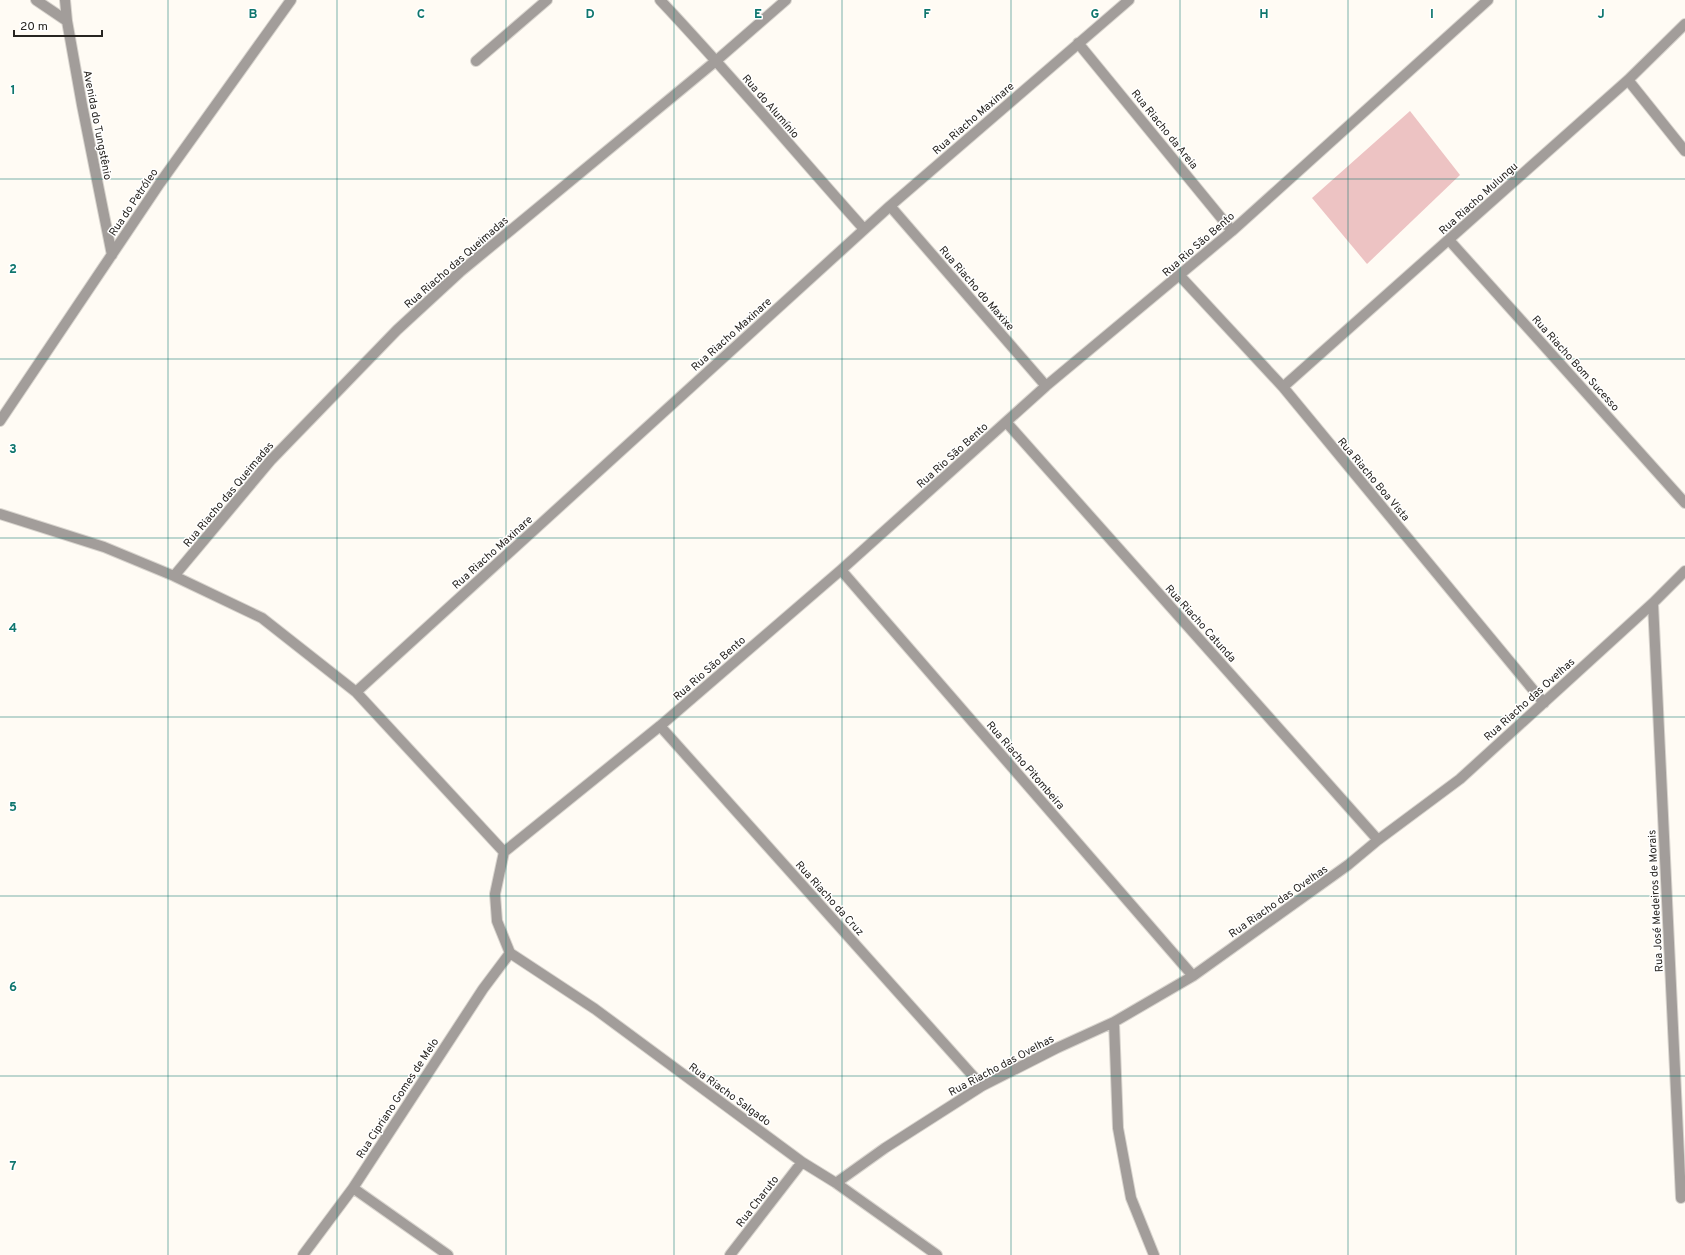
<svg xmlns="http://www.w3.org/2000/svg" width="1685" height="1255" viewBox="0 0 1685 1255" font-family="Overpass,sans-serif">
	<style>
		.green { fill: #edc3c3 }
		.lines { fill: none; stroke-linecap: round; stroke-linejoin: round }
		.minor-casing { stroke: #d8d4ce; stroke-width: 12 }
		.minor { stroke: #a29d9a; stroke-width: 10 }
		.grid { fill: none; stroke: #0f766e; stroke-width: 1; stroke-opacity: 0.55 }
		.labels { text-anchor: middle; stroke-width: 3; stroke-linejoin: round; paint-order: stroke }
		.street-label { font-size: 11px; fill: #282521; stroke: #fff }
		.grid-label { font-size: 13px; text-anchor: middle; font-weight: bold; fill: #0f766e; stroke: #fff; stroke-width: 3; stroke-linejoin: round; paint-order: stroke }
	</style>
	<rect width="100%" height="100%" fill="#fffbf4"/>
	<path class="green" d="M1410,111L1460,175L1367,264L1312,198Z"/>
	<g class="lines">
		<g class="minor-casing">
			<path id="minor" d="M36,0L67,21
				M65,0L67,21L82,105L112,255
				M660,0C730,74 796,153 864,229
				M1078,43L1232,231
				M476,61L547,0
				M1628,80L1685,151
				M890,206L1046,386
				M1449,240L1685,503
				M1180,276L1283,387L1544,703
				M1283,387L1628,80L1685,24
				M0,421L160,183L291,0
				M1007,423L1378,840
				M0,514L104,547L174,576L262,618L356,692L504,852
				M841,570L1193,976
				M174,576L271,460L397,330L460,272L717,60L786,0
				M1653,603L1681,1198
				M356,692L890,206L1129,0
				M660,726L982,1086
				M510,953L497,921L495,894L504,852L660,726L841,570L1046,386L1232,231L1488,0
				M510,953L595,1009L802,1162L836,1183L937,1255
				M1114,1022L1118,1128L1131,1198L1154,1255
				M836,1183L885,1148L982,1086L1057,1048L1114,1022L1193,976L1348,865L1378,840L1460,779L1653,603L1685,571
				M353,1188L448,1255
				M303,1255L353,1188L483,989L510,953
				M730,1255L802,1162"/>
		</g>
		<use href="#minor" class="minor"/>
	</g>
	<path class="grid" d="M168,0V1255M337,0V1255M506,0V1255M674,0V1255M842,0V1255M1011,0V1255M1180,0V1255M1348,0V1255M1516,0V1255M0,179H1685M0,359H1685M0,538H1685M0,717H1685M0,896H1685M0,1076H1685"/>
	<g class="labels">
		<g class="street-label">
			<text transform="translate(771 106) rotate(49)" y="4">Rua do Alumínio</text>
			<text transform="translate(973 118) rotate(-41)" y="4">Rua Riacho Maxinare</text>
			<text transform="translate(98 125) rotate(79)" y="4">Avenida do Tungstênio</text>
			<text transform="translate(1165 129) rotate(51)" y="4">Rua Riacho da Areia</text>
			<text transform="translate(1478 198) rotate(-42)" y="4">Rua Riacho Mulungu</text>
			<text transform="translate(133 202) rotate(-56)" y="4">Rua do Petróleo</text>
			<text transform="translate(1198 244) rotate(-41)" y="4">Rua Rio São Bento</text>
			<text transform="translate(456 262) rotate(-41)" y="4">Rua Riacho das Queimadas</text>
			<text transform="translate(977 288) rotate(49)" y="4">Rua Riacho do Maxixe</text>
			<text transform="translate(731 334) rotate(-42)" y="4">Rua Riacho Maxinare</text>
			<text transform="translate(1576 363) rotate(48)" y="4">Rua Riacho Bom Sucesso</text>
			<text transform="translate(952 455) rotate(-42)" y="4">Rua Rio São Bento</text>
			<text transform="translate(1374 479) rotate(50)" y="4">Rua Riacho Boa Vista</text>
			<text transform="translate(228 494) rotate(-50)" y="4">Rua Riacho das Queimadas</text>
			<text transform="translate(492 552) rotate(-42)" y="4">Rua Riacho Maxinare</text>
			<text transform="translate(1201 623) rotate(48)" y="4">Rua Riacho Catunda</text>
			<text transform="translate(709 668) rotate(-41)" y="4">Rua Rio São Bento</text>
			<text transform="translate(1529 699) rotate(-42)" y="4">Rua Riacho das Ovelhas</text>
			<text transform="translate(1026 765) rotate(49)" y="4">Rua Riacho Pitombeira</text>
			<text transform="translate(830 898) rotate(48)" y="4">Rua Riacho da Cruz</text>
			<text transform="translate(1278 901) rotate(-35)" y="4">Rua Riacho das Ovelhas</text>
			<text transform="translate(1655 901) rotate(-93)" y="4">Rua José Medeiros de Morais</text>
			<text transform="translate(1001 1065) rotate(-28)" y="4">Rua Riacho das Ovelhas</text>
			<text transform="translate(730 1094) rotate(36)" y="4">Rua Riacho Salgado</text>
			<text transform="translate(397 1098) rotate(-57)" y="4">Rua Cipriano Gomes de Melo</text>
			<text transform="translate(757 1201) rotate(-52)" y="4">Rua Charuto</text>
		</g>
	</g>
	<g class="grid-label">
		<text x="253" y="18">B</text>
		<text x="421" y="18">C</text>
		<text x="590" y="18">D</text>
		<text x="758" y="18">E</text>
		<text x="927" y="18">F</text>
		<text x="1095" y="18">G</text>
		<text x="1264" y="18">H</text>
		<text x="1432" y="18">I</text>
		<text x="1601" y="18">J</text>
		<text x="13" y="94">1</text>
		<text x="13" y="273">2</text>
		<text x="13" y="453">3</text>
		<text x="13" y="632">4</text>
		<text x="13" y="811">5</text>
		<text x="13" y="991">6</text>
		<text x="13" y="1170">7</text>
	</g>
	<path d="M14 30v6h88v-6" fill="none" stroke="#282521" stroke-width="2"/>
	<text x="20" y="30" font-size="12" fill="#282521" stroke="#ffffff" stroke-width="3" paint-order="stroke">20 m</text>
</svg>
